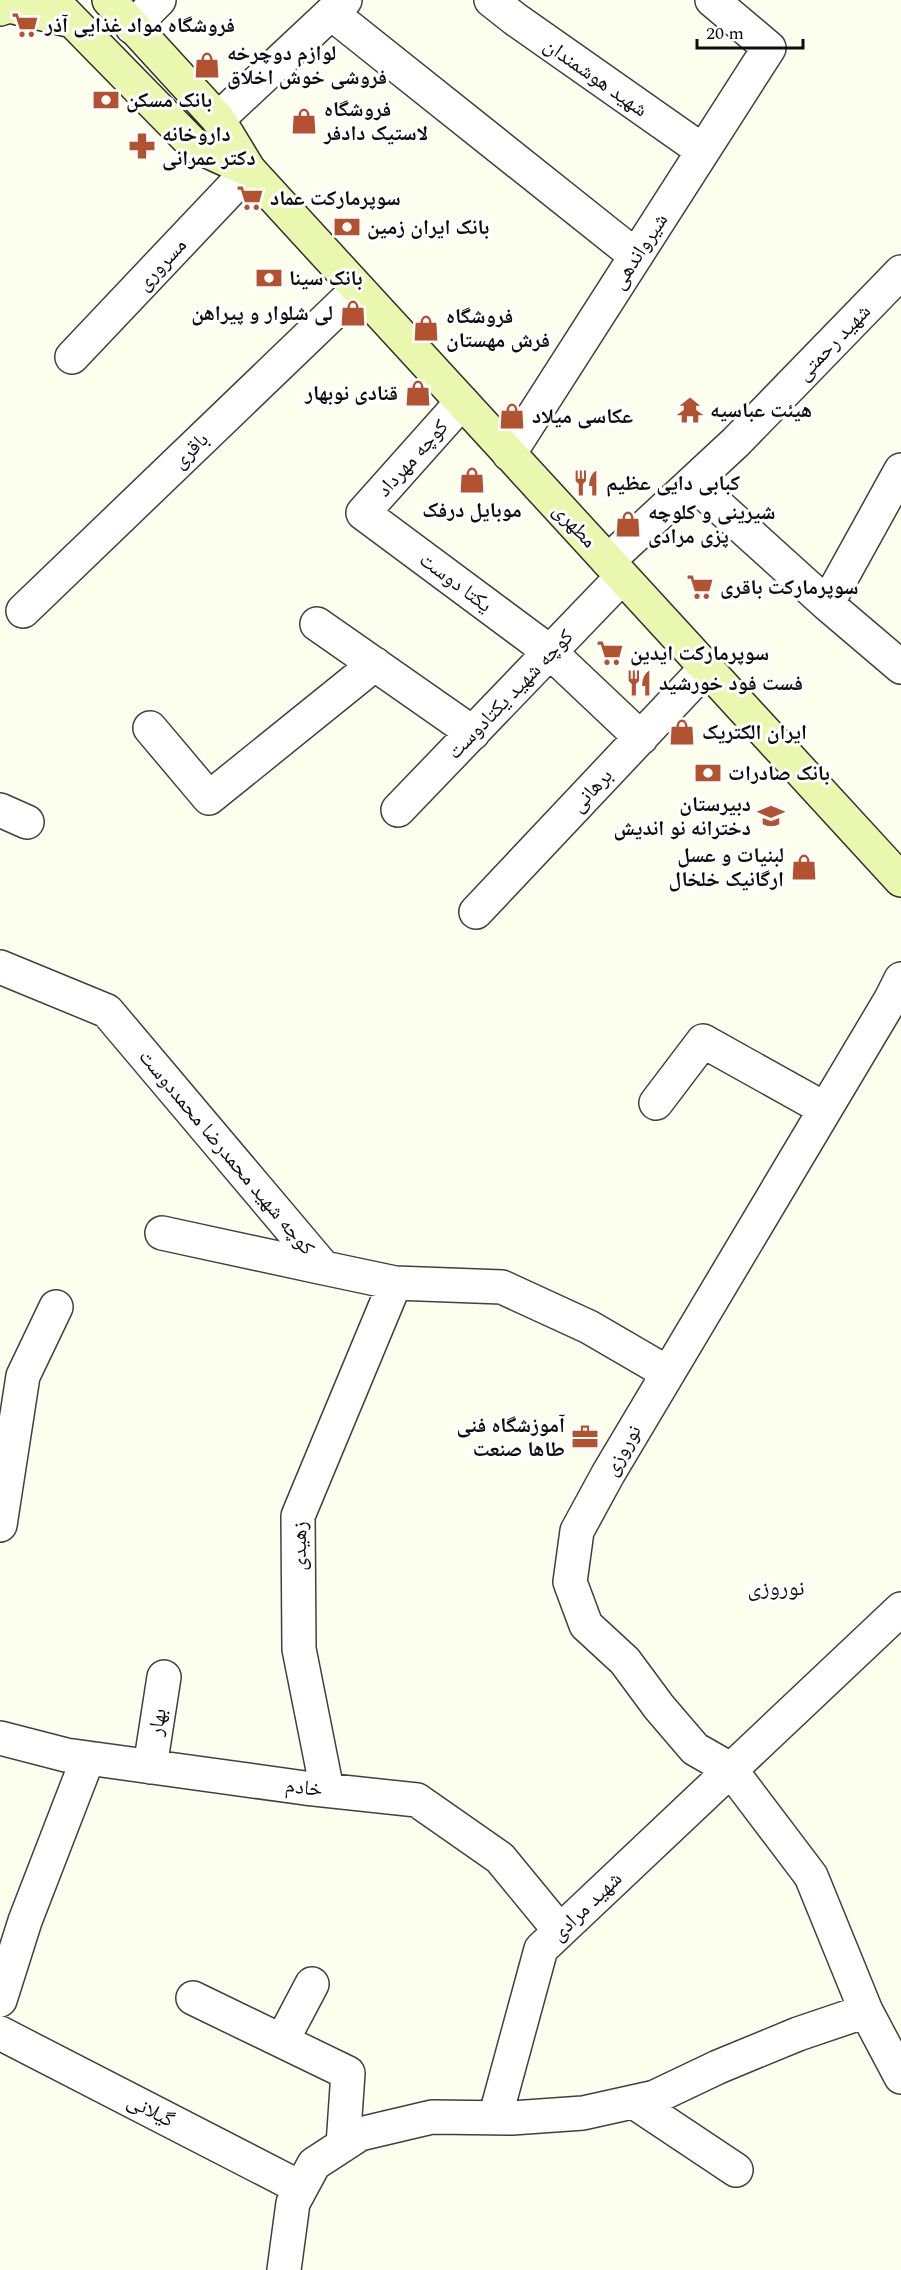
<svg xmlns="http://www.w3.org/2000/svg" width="901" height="2270" viewBox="0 0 901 2270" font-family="Spectral,'Noto Naskh Arabic',serif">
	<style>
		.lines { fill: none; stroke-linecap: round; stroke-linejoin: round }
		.minor-casing { stroke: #404040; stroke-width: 36 }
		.secondary-casing { stroke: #2f2f2f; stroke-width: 36 }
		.minor { stroke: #fff; stroke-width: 33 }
		.secondary { stroke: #eaf8af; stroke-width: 33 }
		.labels { text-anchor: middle; stroke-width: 6; stroke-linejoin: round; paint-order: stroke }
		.poi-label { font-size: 21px; font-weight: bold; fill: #0d0d0d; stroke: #fff; text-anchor: start }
		.street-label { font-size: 21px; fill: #0d0d0d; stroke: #fff }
		.neighbourhood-label { font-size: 22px; fill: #0d0d0d; stroke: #fff }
	</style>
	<rect width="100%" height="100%" fill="#fcfeee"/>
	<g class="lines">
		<g class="minor-casing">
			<path id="minor" d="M491,0L515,19L703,151
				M331,13L636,256
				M132,27L159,0
				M218,119L345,0
				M72,357L249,170
				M462,402L363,513L550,652L641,738
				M509,454L769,48L712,0
				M693,483L827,604L901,470
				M608,561L736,442L901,272
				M827,604L901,667
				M23,611L358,289
				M317,624L473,733
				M150,728L209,798L375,664
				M0,810L27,822
				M398,810L622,577
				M476,912L706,668
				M0,967L107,1011L324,1268L395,1283L502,1287L589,1327L668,1373
				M656,1103L703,1041L825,1109
				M162,1233L324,1268
				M0,1525L23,1376L56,1307
				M0,1738L66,1755L305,1788L417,1800L500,1858L560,1931
				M150,1767L164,1677
				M327,1790L299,1649L298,1516L395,1283
				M193,1998L348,2073L343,2145
				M0,2000L25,1921L88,1758
				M866,2011L901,2077
				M0,2033L301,2188
				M282,2041L312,1984
				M634,2102L736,2170
				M495,2118L541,1949L901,1609
				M284,2270L293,2203L314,2164L360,2134L432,2117L512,2118L583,2113L655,2097L718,2067L798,2034L866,2011L811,1876L730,1769L695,1749L659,1707L625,1661L586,1625L570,1582L577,1531L608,1474L891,999L901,979"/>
		</g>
		<g class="secondary-casing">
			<path id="secondary" d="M52,0L194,145L249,170
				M109,0L218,119L249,170L901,880
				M0,9L9,6L72,21"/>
		</g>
		<use href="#minor" class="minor"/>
		<use href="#secondary" class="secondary"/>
	</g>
	<defs>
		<g id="supermarket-bare" transform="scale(2.07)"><path d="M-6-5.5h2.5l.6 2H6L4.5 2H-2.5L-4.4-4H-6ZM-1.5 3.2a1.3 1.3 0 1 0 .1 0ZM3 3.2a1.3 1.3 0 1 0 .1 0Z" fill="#b25230" stroke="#fff" stroke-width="2.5" paint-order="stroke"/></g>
		<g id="shop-bare" transform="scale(2.07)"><path d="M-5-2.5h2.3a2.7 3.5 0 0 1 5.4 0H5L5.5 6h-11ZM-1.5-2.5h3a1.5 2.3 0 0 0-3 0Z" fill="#b25230" stroke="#fff" stroke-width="2.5" paint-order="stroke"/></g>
		<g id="bank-bare" transform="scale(2.07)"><path d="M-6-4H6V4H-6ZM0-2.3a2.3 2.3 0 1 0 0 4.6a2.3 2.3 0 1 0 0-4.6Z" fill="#b25230" stroke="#fff" stroke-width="2.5" paint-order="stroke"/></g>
		<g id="pharmacy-bare" transform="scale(2.07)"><path d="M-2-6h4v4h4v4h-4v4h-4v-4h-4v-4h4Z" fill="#b25230" stroke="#fff" stroke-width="2.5" paint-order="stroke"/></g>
		<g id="temple-bare" transform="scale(2.07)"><path d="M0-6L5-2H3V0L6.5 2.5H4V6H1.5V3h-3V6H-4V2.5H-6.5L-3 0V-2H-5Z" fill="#b25230" stroke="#fff" stroke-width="2.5" paint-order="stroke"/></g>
		<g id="restaurant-bare" transform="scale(2.07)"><path d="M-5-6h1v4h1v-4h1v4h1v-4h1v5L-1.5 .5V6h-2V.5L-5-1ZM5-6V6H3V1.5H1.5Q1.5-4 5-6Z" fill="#b25230" stroke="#fff" stroke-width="2.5" paint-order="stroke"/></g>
		<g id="school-bare" transform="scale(2.07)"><path d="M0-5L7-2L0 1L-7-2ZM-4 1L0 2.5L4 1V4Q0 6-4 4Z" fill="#b25230" stroke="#fff" stroke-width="2.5" paint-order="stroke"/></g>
		<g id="office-bare" transform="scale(2.07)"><path d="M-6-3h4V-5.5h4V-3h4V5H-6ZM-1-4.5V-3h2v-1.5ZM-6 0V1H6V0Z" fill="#b25230" stroke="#fff" stroke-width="2.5" paint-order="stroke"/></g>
	</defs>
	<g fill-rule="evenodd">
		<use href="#supermarket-bare" x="25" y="25"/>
		<use href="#shop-bare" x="207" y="65"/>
		<use href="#bank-bare" x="106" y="100"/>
		<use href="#shop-bare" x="304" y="121"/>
		<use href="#pharmacy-bare" x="142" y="146"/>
		<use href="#supermarket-bare" x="250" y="198"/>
		<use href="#bank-bare" x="347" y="227"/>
		<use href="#bank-bare" x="269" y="278"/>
		<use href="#shop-bare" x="353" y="313"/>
		<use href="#shop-bare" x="426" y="328"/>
		<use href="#shop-bare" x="418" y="393"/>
		<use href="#temple-bare" x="690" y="410"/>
		<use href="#shop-bare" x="512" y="416"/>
		<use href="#shop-bare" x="472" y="480"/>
		<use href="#restaurant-bare" x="586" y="483"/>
		<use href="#shop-bare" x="628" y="524"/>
		<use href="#supermarket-bare" x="700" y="587"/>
		<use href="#supermarket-bare" x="610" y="653"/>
		<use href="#restaurant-bare" x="639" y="683"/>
		<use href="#shop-bare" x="682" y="732"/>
		<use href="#bank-bare" x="708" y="773"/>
		<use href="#school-bare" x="771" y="816"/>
		<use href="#shop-bare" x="804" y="867"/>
		<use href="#office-bare" x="585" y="1437"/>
	</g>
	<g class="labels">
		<g class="poi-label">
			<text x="45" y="32">فروشگاه مواد غذایی آذر</text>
			<text x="227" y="60">لوازم دوچرخه<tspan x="227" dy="24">فروشی خوش اخلاق</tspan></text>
			<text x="126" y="107">بانک مسکن</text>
			<text x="324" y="116">فروشگاه<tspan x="324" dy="24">لاستیک دادفر</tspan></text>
			<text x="162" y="141">داروخانه<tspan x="162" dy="24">دکتر عمرانی</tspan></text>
			<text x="270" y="205">سوپرمارکت عماد</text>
			<text x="367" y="234">بانک ایران زمین</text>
			<text x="289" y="285">بانک سینا</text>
			<text x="333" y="320" text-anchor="end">لی شلوار و پیراهن</text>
			<text x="446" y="323">فروشگاه<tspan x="446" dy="24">فرش مهستان</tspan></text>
			<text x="398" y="400" text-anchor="end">قنادی نوبهار</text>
			<text x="710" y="417">هیئت عباسیه</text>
			<text x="532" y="423">عکاسی میلاد</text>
			<text x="606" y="490">کبابی دایی عظیم</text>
			<text x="472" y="517" text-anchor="middle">موبایل درفک</text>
			<text x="648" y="519">شیرینی و کلوچه<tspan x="648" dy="24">پزی مرادی</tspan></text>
			<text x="720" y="594">سوپرمارکت باقری</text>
			<text x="630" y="660">سوپرمارکت ایدین</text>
			<text x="659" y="690">فست فود خورشید</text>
			<text x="702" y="739">ایران الکتریک</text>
			<text x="728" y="780">بانک صادرات</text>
			<text x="751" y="811" text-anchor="end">دبیرستان<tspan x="751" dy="24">دخترانه نو اندیش</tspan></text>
			<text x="784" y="862" text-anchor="end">لبنیات و عسل<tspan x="784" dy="24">ارگانیک خلخال</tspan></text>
			<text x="565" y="1432" text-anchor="end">آموزشگاه فنی<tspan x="565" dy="24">طاها صنعت</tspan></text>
		</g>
		<g class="street-label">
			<text transform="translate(596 77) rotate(35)" y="7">شهید هوشمندان</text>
			<text transform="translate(639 251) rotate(-57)" y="7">شیرواندهی</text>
			<text transform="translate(161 264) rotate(-47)" y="7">مسروری</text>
			<text transform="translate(833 342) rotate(-46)" y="7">شهید رحمتی</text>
			<text transform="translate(190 450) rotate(-44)" y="7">باقری</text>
			<text transform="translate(412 458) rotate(-48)" y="7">کوچه مهرداد</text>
			<text transform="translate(575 525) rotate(47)" y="7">مطهری</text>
			<text transform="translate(456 582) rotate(37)" y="7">یکتا دوست</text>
			<text transform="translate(510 694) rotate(-46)" y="7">کوچه شهید یکتادوست</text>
			<text transform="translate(591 790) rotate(-47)" y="7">برهانی</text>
			<text transform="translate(227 1152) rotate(50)" y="7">کوچه شهید محمدرضا محمددوست</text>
			<text transform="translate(622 1450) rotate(-60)" y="7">نوروزی</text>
			<text transform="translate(299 1546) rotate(-89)" y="7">زهیدی</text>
			<text transform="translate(157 1722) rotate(-81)" y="7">بهار</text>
			<text transform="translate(304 1787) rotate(7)" y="7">خادم</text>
			<text transform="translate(586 1906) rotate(-44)" y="7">شهید مرادی</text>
			<text transform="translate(151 2110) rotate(27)" y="7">گیلانی</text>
		</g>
		<g class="neighbourhood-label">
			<text x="776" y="1595">نوروزی</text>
		</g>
	</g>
	<path d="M697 39v9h106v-9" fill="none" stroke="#0d0d0d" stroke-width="3"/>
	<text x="706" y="39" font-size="18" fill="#0d0d0d" stroke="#ffffff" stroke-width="4.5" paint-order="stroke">20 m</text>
</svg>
